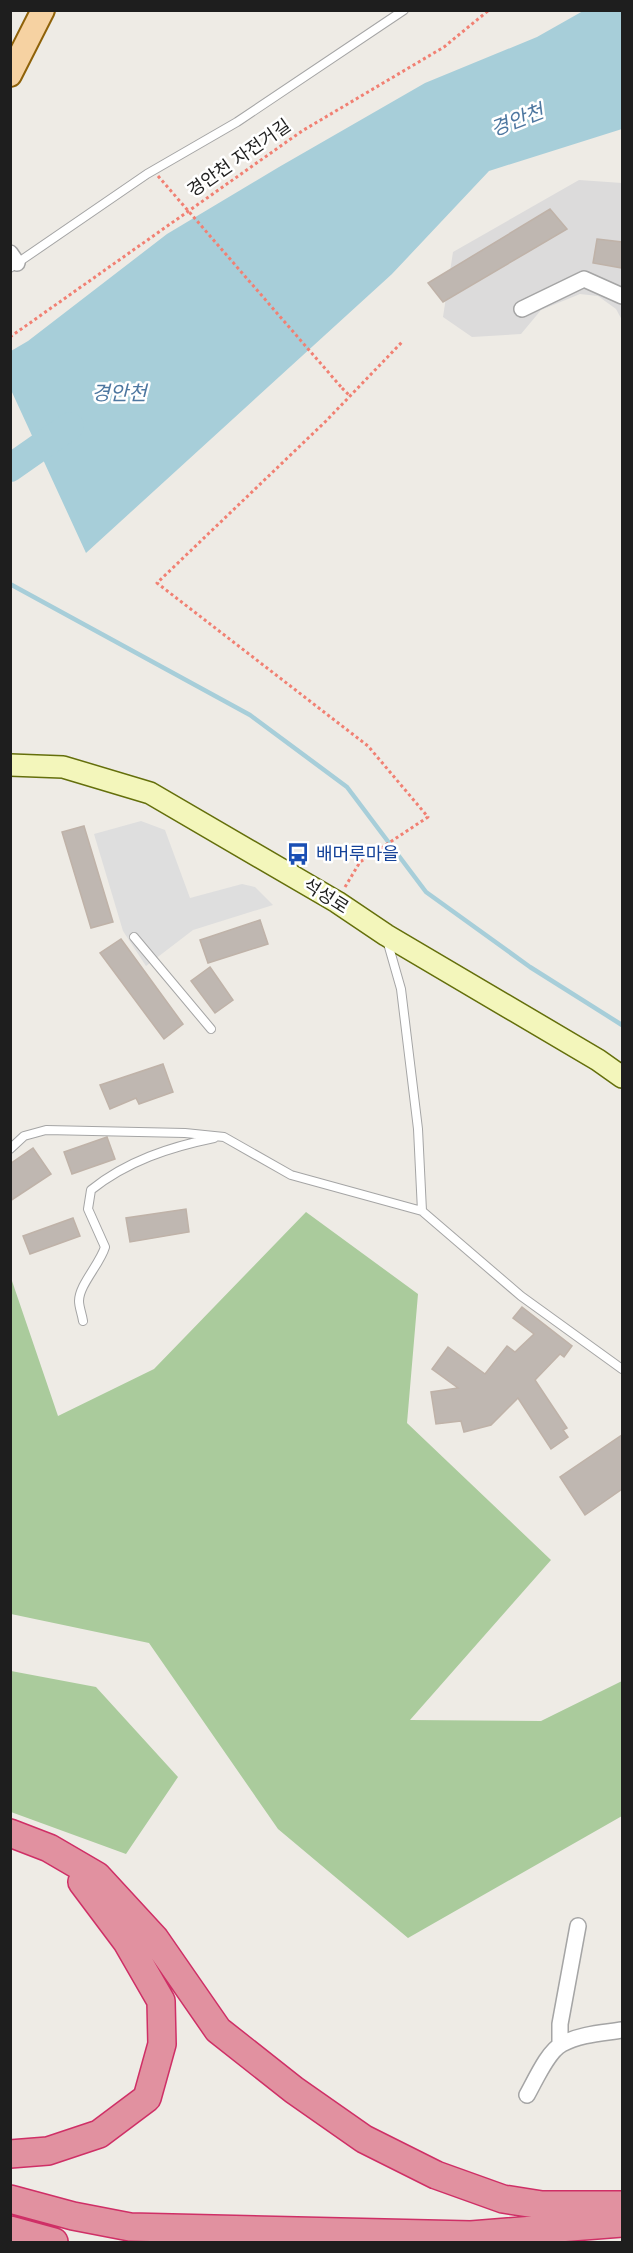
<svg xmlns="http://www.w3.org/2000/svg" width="633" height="2253" viewBox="0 0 633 2253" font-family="Arial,'Noto Sans KR',sans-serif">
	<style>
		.residential { fill: #dcdbdb }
		.forest { fill: #aacb9c }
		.parking { fill: #dedede }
		.water { fill: #a7ced9 }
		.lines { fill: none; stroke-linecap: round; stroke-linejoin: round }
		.stream { stroke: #a7ced9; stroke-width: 4.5 }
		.river { stroke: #a7ced9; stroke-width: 28 }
		.building { fill: #bfb7b1; stroke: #bfb2a8; stroke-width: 1.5 }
		.lane-casing { stroke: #a5a5a5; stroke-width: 10 }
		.street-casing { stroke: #a5a5a5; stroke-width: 18 }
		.secondary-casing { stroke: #646f0b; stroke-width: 24 }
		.primary-casing { stroke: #8f6209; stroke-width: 26 }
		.highway-casing { stroke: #cf2f66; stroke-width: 30 }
		.path { stroke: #f18073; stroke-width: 3; stroke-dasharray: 3 3; stroke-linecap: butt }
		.lane { stroke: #fff; stroke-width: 8 }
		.street { stroke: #fff; stroke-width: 15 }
		.secondary { stroke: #f3f6bb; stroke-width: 21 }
		.primary { stroke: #f6d2a2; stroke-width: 22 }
		.highway { stroke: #e191a0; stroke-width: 27 }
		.path-bridge { stroke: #f18073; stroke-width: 3; stroke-dasharray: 3 3; stroke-linecap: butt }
		.labels { text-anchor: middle; stroke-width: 5; stroke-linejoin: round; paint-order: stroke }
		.street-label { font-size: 18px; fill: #1e1e1e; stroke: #fff }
		.transit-label { font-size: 18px; fill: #164399; stroke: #fff; text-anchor: start }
		.water-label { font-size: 20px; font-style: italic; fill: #4d77a0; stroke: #fff }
	</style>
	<rect width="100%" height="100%" fill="#eeebe5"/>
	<path class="residential" d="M579,180L622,183V320L616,309L598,296L580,294L541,310L521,334L472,337L443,317L453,252Z"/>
	<path class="forest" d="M306,1212L418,1294L407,1423L551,1560L410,1720L541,1721L622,1681V1816L408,1938L278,1829L149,1643L11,1614V1278L58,1416L154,1369Z
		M11,1671L96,1687L178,1777L126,1854L11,1812Z"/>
	<path class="parking" d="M141,821L165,830L190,898L242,884L255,887L273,905L193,930L146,966L123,931L94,834Z"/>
	<path class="water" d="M583,11H622V129L489,171L392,274L86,553L11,390V351L28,341L167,234L279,167L425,83L537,37Z"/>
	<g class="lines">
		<path class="stream" d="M10,584L250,715L347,787L426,892L530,967L622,1025"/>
		<path class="river" d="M10,468L70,426"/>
	</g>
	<path class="building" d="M550,209L567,229L443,302L428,283Z
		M597,239L622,242V268L593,263Z
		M84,826L113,922L91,928L62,832Z
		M260,920L268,944L208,963L200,940Z
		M121,939L183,1024L164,1039L100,953Z
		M210,967L233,1000L215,1013L191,981Z
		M163,1064L173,1092L139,1104L136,1098L110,1109L100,1085Z
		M107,1137L115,1159L72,1174L64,1152Z
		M33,1148L51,1174L10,1201V1164Z
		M186,1209L189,1232L130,1242L126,1218Z
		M73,1218L80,1236L30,1254L23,1236Z
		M522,1307L572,1346L564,1357L560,1354L535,1380L567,1428L563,1430L568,1437L551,1449L518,1398L491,1425L464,1432L461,1421L436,1424L431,1392L458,1388L432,1369L448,1347L485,1374L507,1346L515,1352L534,1334L513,1318Z
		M622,1435V1489L585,1515L560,1477Z"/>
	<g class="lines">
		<g class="lane-casing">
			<path id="lane" d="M10,268L147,174L237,122L404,10
				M134,937L211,1029
				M387,940L401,989L418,1129L422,1211
				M10,1149L24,1136L46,1130L185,1133L224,1137L291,1175L422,1211L521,1296L622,1369
				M83,1321C82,1314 79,1307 79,1301C79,1285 100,1264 105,1247L88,1209L91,1190C127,1161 170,1147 214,1138"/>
		</g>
		<g class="street-casing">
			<path id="street" d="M10,253L17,263
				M522,309L584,279L622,296
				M560,2045V2024L578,1926
				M527,2095C535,2081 548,2051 562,2044C580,2034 603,2033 622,2030"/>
		</g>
		<g class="secondary-casing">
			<path id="secondary" d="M10,765L63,767L150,793L337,902L386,935L598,1060L622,1077"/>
		</g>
		<g class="primary-casing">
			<path id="primary" d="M10,75L43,10"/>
		</g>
		<g class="highway-casing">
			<path id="highway" d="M10,1833L49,1848L97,1876L155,1939L218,2030L294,2090L364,2139L436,2175L503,2199L542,2205H622
				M10,2154L48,2151L99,2134L147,2098L162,2044L161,2001L127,1942L82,1882
				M10,2199L73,2216L130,2227L471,2235L622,2223
				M10,2230L54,2242"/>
		</g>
		<path class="path" d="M10,337L302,131L444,47L489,10
			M342,388L350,396
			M345,887L360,862L428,817L368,746L157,583L326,421L402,342"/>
		<use href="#lane" class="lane"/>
		<use href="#street" class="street"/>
		<use href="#secondary" class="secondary"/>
		<use href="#primary" class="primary"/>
		<use href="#highway" class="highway"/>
		<path class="path-bridge" d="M158,176L342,388"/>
	</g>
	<defs>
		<g id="bus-bare" transform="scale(1.8)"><path d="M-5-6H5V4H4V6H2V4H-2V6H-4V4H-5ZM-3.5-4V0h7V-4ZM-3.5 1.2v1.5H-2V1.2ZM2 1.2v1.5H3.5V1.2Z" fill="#1a4fb4" stroke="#fff" stroke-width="2.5" paint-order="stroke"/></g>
	</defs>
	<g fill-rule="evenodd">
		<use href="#bus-bare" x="298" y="854"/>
	</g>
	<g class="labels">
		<g class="street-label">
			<text transform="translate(239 158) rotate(-35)" y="6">경안천 자전거길</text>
			<text transform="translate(326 896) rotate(32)" y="6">석성로</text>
		</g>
		<g class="transit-label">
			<text x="316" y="860">배머루마을</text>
		</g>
		<g class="water-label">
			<text transform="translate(517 120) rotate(-21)" y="7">경안천</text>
			<text x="119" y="400">경안천</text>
		</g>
	</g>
	<rect width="633" height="2253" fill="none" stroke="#1e1e1e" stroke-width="24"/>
</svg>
